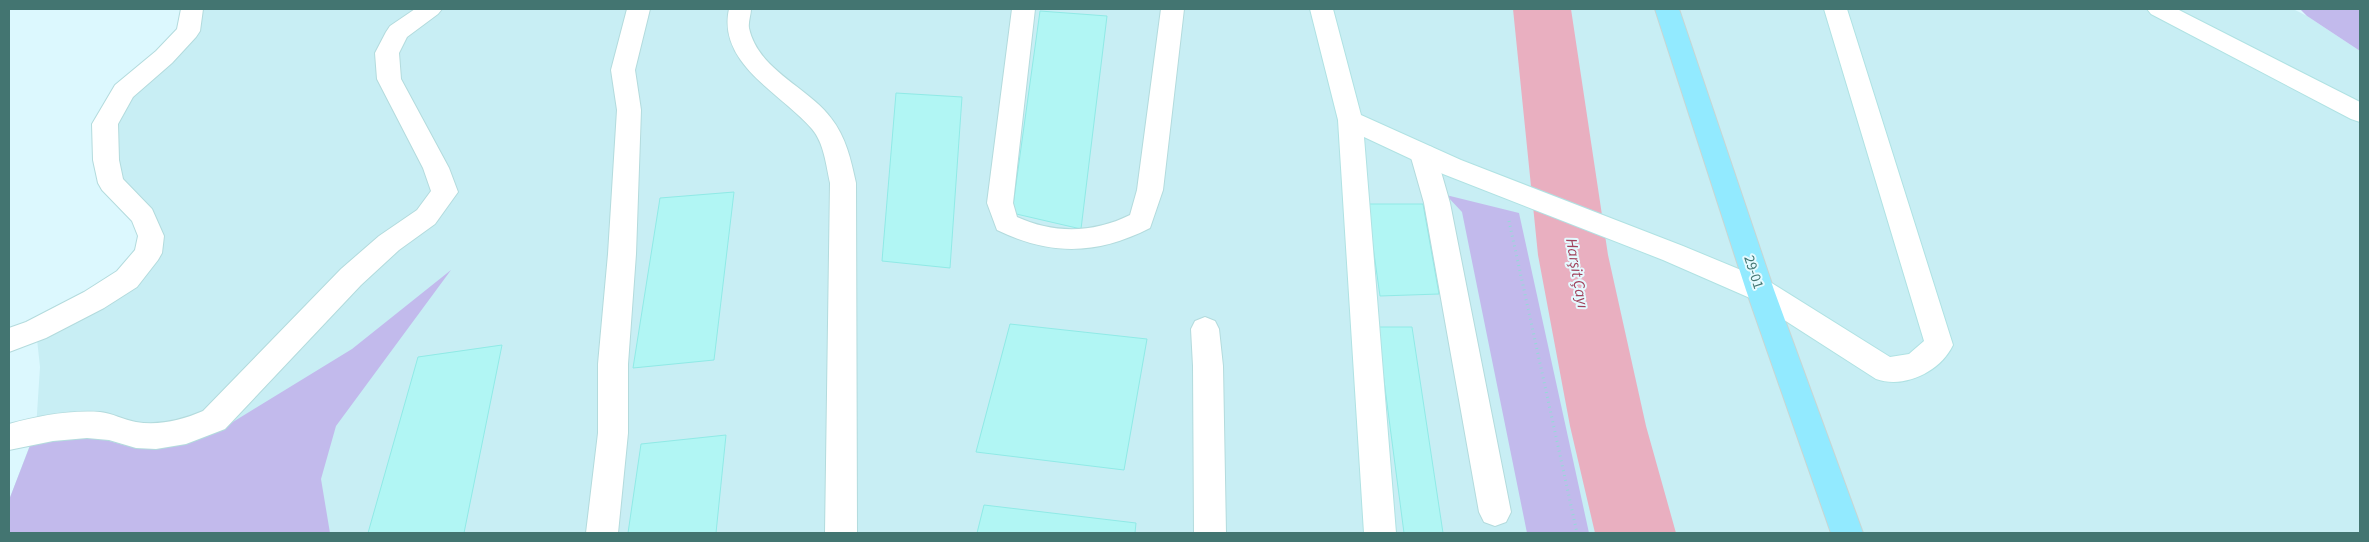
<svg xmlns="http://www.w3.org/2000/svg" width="2369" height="542" viewBox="0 0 2369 542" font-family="'Source Sans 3',sans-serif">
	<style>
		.residential { fill: #c8eef4 }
		.green { fill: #c2baec }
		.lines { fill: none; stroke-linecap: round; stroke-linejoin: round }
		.river { fill: #e9afc0; fill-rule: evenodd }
		.building { fill: #b1f6f4; stroke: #90eae6 }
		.street-casing { stroke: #b3dbdd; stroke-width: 2 }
		.secondary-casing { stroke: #b0e2e3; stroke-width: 2 }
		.primary-casing { stroke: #c7d6d4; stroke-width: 2 }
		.path { stroke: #95dad7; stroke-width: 3; stroke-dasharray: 1 4; stroke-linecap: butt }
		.street { fill: #fff; fill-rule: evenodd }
		.secondary { fill: #fff; fill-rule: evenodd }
		.primary { fill: #92eaff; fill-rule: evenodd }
		.labels { text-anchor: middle; stroke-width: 4; stroke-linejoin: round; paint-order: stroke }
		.street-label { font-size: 15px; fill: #437571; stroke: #e4faff }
		.water-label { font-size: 16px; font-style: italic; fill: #a1425c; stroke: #e4faff }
	</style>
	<rect width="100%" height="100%" fill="#dcf8fe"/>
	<path class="residential" d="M192,9H2293L2307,16L2360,51V533H9V500L36,429L40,367L36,330L94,300L151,236L111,183L105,124L188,31Z"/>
	<path class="green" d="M2300,9H2360V51L2307,16Z
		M1446,195L1519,213L1589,533H1527L1462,212Z
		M451,270L336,426L321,479L330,533H9V500L31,443L92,436L127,446L163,447L215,433L352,349Z"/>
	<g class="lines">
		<path class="river" d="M1513,9H1571L1608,255L1646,426L1676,533H1595L1570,426L1538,255Z"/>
	</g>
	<path class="building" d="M1040,11L1107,16L1081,229L1012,213Z
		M896,93L962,97L950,268L882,261Z
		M734,192L714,360L633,368L660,198Z
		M1367,204H1423L1439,294L1380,296Z
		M1010,324L1147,339L1124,470L976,452Z
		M1377,327H1412L1443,533H1404Z
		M502,345L464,533H368L418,357Z
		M726,435L716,533H628L641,444Z
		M984,505L1136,523L1135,533H977Z"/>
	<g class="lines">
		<g class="street-casing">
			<path id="street" d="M181,9H203L200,31L196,37L172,63L133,97L118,124L119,160L123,179L152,209L164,236L162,253L158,260L137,287L104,308L46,338L9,352V328L26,322L84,292L117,271L135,250L138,236L132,221L102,190L98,183L93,160L92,124L115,85L156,51L177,29Z
				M415,9H442L438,14L407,37L399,53L401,79L449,168L458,192L435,224L399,250L361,285L225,429L186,444L156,449L136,448L109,440L87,438L53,441L9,450V424C38,416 69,410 100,412C112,413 124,420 136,422C159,426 182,420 203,411L341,269L379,236L417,210L431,191L423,168L377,79L375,53L386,32L390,26Z
				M627,9H650L635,70L641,110L636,254L628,364V433L618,533H586L598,433V364L608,254L617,110L611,70Z
				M729,9H751C751,15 748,22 749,28C758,70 808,87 831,118C846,137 851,160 856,183L857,533H825L830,183C826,165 824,143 812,129C781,93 717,64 729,9Z
				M1012,9H1035L1013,203L1017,217C1054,234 1094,233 1130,215L1137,190L1161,9H1184L1163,190L1150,228C1097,255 1051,256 997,230L987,203Z
				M1423,145L1432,147L1436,154L1450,203L1511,512L1506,522L1495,526L1484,522L1479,512L1424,203L1410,154L1414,147Z
				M1205,317L1215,321L1219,329L1223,366L1226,533H1194L1193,366L1191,329L1195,321Z"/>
		</g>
		<g class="secondary-casing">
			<path id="secondary" d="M1310,9H1333L1361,115L1461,160L1683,246L1770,282L1890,357L1909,354L1924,341L1824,9H1847L1953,345C1940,372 1904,389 1876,379L1750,298L1663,260L1443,174L1364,137L1396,533H1364L1338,120Z
				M2147,9H2177L2360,102V122L2351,119L2151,14Z"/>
		</g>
		<g class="primary-casing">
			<path id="primary" d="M1655,9H1679L1774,290L1863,533H1831L1746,290Z"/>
		</g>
		<path class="path" d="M1509,221L1577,533"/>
		<use href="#street" class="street"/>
		<use href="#secondary" class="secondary"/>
		<use href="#primary" class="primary"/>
	</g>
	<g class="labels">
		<g class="street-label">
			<text transform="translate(1754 272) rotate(72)" y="5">29-01</text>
		</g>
		<g class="water-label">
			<text transform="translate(1578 273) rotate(80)" y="6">Harşit Çayı</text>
		</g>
	</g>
	<rect width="2369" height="542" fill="none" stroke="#437571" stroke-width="20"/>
</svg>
